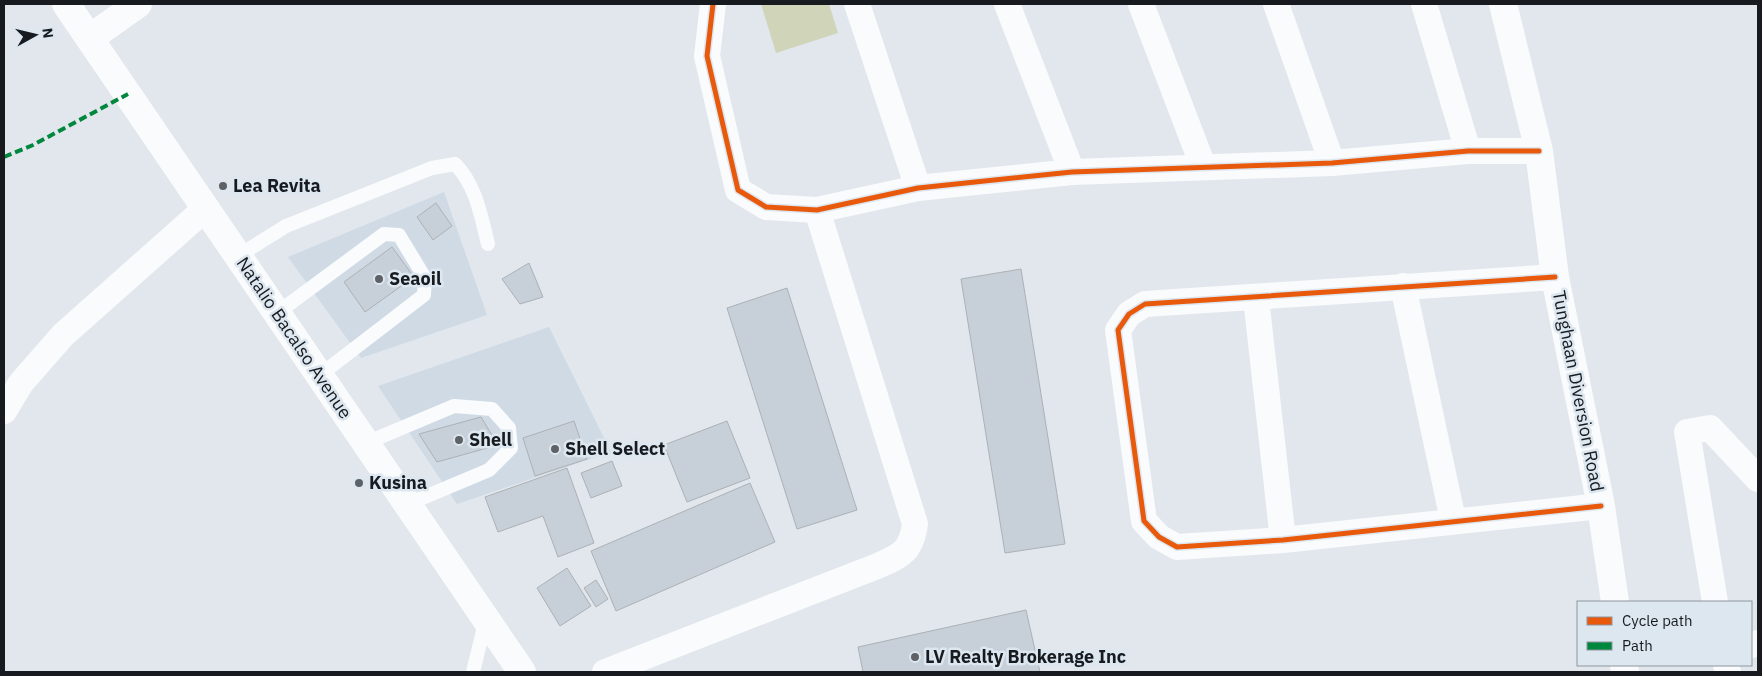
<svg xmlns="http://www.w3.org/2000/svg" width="1762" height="676" viewBox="0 0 1762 676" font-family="'IBM Plex Sans',sans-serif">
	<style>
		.built { fill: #cfdae5 }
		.green { fill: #d0d4b9 }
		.building { fill: #c7cfd8; stroke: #acb1b4 }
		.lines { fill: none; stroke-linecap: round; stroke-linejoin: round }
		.service { stroke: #fafbfc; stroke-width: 14 }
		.minor { stroke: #fafbfc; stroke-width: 26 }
		.tertiary { stroke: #fafbfc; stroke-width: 28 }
		.trunk { stroke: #fafbfc; stroke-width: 28 }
		.quiet { stroke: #00873e; stroke-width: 4; stroke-dasharray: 8 4; stroke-linecap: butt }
		.cycleway-casing { stroke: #dde7f0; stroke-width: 8 }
		.cycleway { stroke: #e8590c; stroke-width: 5 }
		.poi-dot { fill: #5e6266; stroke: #dde7f0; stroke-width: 2 }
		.labels { text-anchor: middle; stroke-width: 5; stroke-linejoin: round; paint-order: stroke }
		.poi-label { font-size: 18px; font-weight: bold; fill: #171a1e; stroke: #dde7f0; text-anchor: start }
		.street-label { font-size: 18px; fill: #171a1e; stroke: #dde7f0 }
	</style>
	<rect width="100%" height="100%" fill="#e1e7ec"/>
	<path class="built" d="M444,192L487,315L361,358L288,257Z
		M549,327L611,452L457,504L378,386Z"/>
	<path class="green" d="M761,4H829L838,33L776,53Z"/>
	<path class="building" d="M436,203L452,226L433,240L417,217Z
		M392,247L414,277L365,312L344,282Z
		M529,263L543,297L520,304L502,279Z
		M1021,269L1065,544L1005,553L961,279Z
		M787,288L857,510L797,529L727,308Z
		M481,417L498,445L437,462L419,434Z
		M574,421L587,459L535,476L523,438Z
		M727,421L750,478L687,502L664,445Z
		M612,461L622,486L591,498L581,473Z
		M567,468L594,543L558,557L543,516L498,532L485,497Z
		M750,483L775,542L616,611L591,551Z
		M567,568L591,606L560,626L537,588Z
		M596,580L608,599L596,607L584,588Z
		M1026,610L1040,672H863L858,647Z"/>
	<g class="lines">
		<path class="service" d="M238,256L286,226L432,168L455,164C476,185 481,216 488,244
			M277,313L384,234L399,235L425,278L424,295L320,375
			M366,443L454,406L492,409L509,428L511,448L489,470L408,504
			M473,672L486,619"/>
		<path class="minor" d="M713,4L707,56L738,190L766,207L817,210L918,188L1072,172L1332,163L1468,151H1539
			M857,4L918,188
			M1007,4L1072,172
			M1141,4L1203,166
			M1276,4L1332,163
			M1424,4L1468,151
			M1555,277L1145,304L1129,314L1118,330L1144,521L1159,537L1177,547L1283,540L1601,506
			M1403,286L1453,520
			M1256,298L1283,540
			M4,411L21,383L63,335L206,208
			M1715,602L1687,432L1710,428L1758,479
			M1751,645L1758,643
			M1726,665L1728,672
			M605,672L875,567C900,556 911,553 915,524L817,210"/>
		<path class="tertiary" d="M1503,4L1539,151L1555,277L1601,506L1615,602
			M90,38L138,4
			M1624,665L1625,672"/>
		<path class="trunk" d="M66,4L522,672"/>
		<path class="quiet" d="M4,157L33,145L128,94"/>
		<g class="cycleway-casing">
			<path id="cycleway" d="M713,4L707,56L738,190L766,207L817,210L918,188L1072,172L1332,163L1468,151H1539
				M1555,277L1145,304L1129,314L1118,330L1144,521L1159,537L1177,547L1283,540L1601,506"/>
		</g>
		<use href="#cycleway" class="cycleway"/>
	</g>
	<g class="poi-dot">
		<circle cx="223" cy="186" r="5"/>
		<circle cx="379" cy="279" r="5"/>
		<circle cx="459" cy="440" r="5"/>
		<circle cx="555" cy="449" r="5"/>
		<circle cx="359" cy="483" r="5"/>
		<circle cx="915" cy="657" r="5"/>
	</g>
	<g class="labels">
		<g class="poi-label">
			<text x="233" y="192">Lea Revita</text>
			<text x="389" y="285">Seaoil</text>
			<text x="469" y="446">Shell</text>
			<text x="565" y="455">Shell Select</text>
			<text x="369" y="489">Kusina</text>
			<text x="925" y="663">LV Realty Brokerage Inc</text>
		</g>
		<g class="street-label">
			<text transform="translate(294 338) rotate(56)" y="6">Natalio Bacalso Avenue</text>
			<text transform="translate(1578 391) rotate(79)" y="6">Tunghaan Diversion Road</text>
		</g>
	</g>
	<rect width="1762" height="676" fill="none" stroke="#171a1e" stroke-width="10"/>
	<rect x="1577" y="601" width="175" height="65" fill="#dde7f0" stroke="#8e959c"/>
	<rect x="1587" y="617" width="25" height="8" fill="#e8590c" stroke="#8e959c"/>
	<text x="1622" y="626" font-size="15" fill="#171a1e">Cycle path</text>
	<rect x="1587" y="642" width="25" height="8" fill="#00873e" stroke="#8e959c"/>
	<text x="1622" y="651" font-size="15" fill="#171a1e">Path</text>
	<g transform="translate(35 35) rotate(82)" stroke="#dde7f0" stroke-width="4" paint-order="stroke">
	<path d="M0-4L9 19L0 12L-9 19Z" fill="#171a1e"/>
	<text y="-8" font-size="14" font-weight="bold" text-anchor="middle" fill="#171a1e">N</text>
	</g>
</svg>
